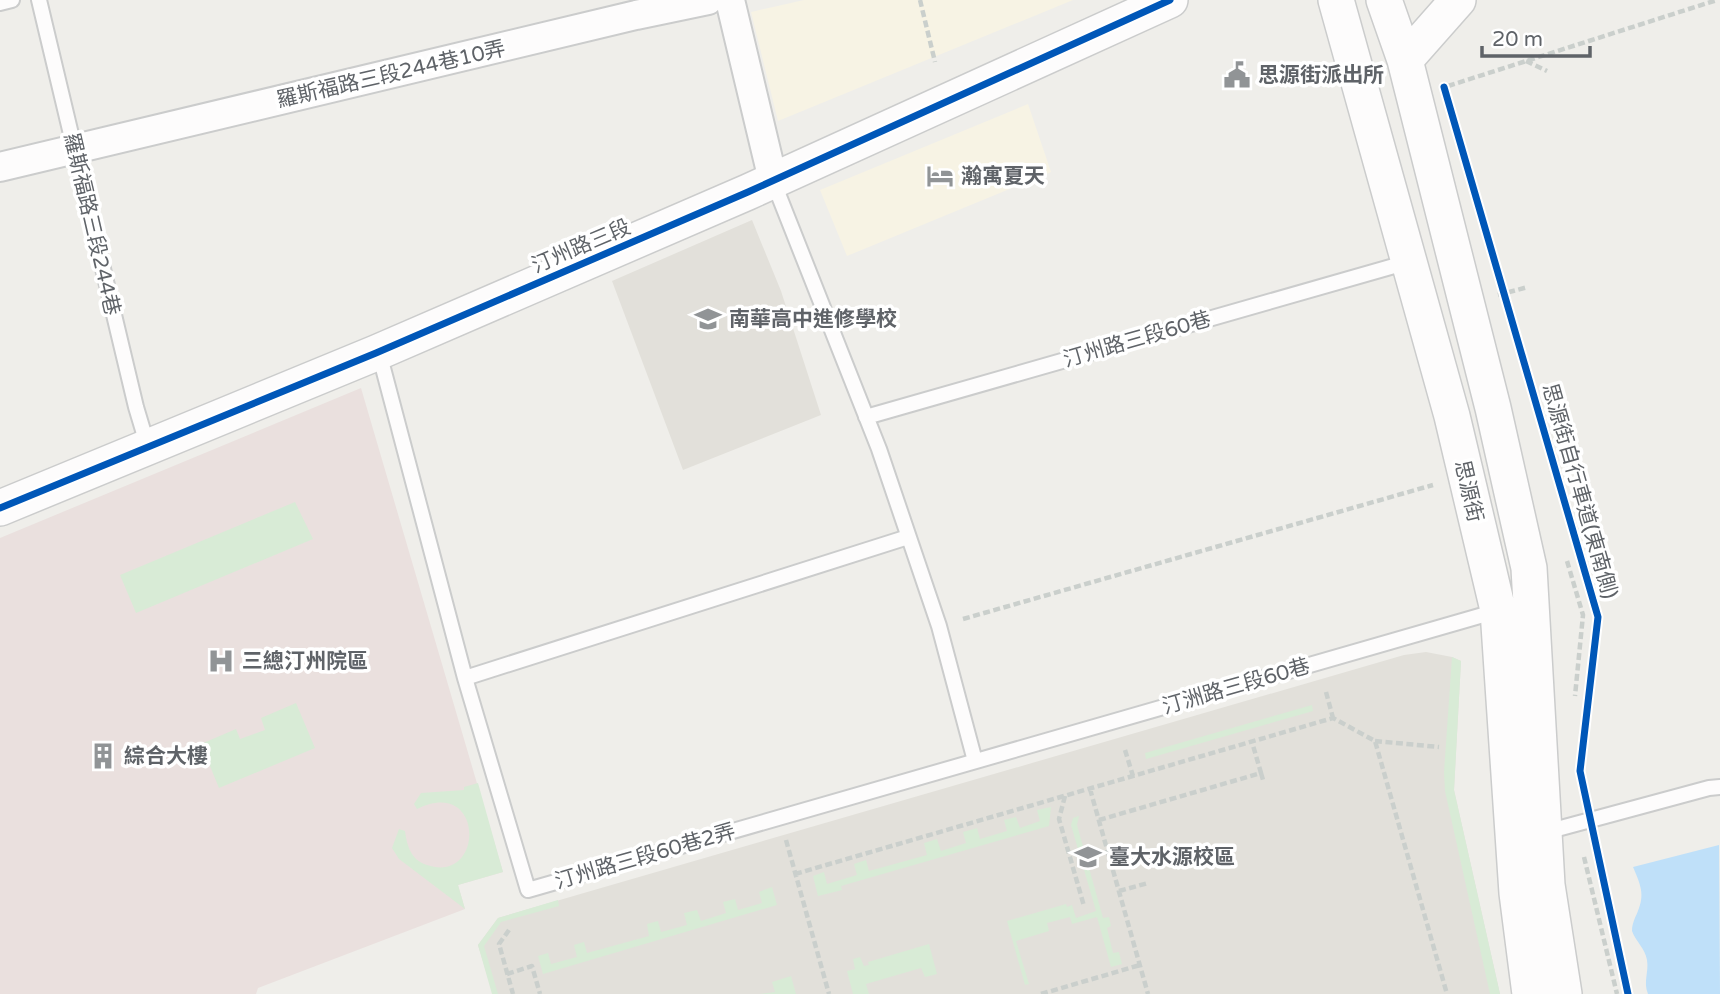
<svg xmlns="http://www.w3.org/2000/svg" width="1720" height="994" viewBox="0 0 1720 994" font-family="'Varela Round','Noto Sans TC',sans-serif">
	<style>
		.commercial { fill: #f7f3e4 }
		.education { fill: #e2e0da }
		.medical { fill: #eae0de }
		.green { fill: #d8ebd6 }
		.water { fill: #bfe0f9 }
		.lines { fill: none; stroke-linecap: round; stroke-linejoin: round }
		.service-casing { stroke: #cbcccc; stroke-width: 18 }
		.minor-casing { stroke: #cbcccc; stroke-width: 32 }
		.tertiary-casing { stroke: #cbcccc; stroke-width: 38 }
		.path { stroke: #cacfcc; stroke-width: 4.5; stroke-dasharray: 7 3.5; stroke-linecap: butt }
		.service { stroke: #fdfcfc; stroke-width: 14 }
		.minor { stroke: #fdfcfc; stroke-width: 28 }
		.tertiary { stroke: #fdfcfc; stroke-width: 35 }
		.cycleway-casing { stroke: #fff; stroke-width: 11 }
		.cycleway { stroke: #0057b8; stroke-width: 7 }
		.labels { text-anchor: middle; stroke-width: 7; stroke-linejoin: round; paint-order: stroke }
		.street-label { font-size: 21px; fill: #5f6368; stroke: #fff }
		.poi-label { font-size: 21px; font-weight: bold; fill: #5f6368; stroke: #fff; text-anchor: start }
	</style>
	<rect width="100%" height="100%" fill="#efeeea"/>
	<path class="commercial" d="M804,0H1073L778,121L751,12Z
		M1028,104L1051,172L847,256L820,190Z"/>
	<path class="education" d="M752,220L781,291L821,415L683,470L612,281Z
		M1426,652L1452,657L1461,661L1454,790L1500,994H493L478,945L498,918L1404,655Z"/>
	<path class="medical" d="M361,388L503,872L458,885L465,909L258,988L256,994H0V538Z"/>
	<path class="green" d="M295,502L313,539L136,613L120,575Z
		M1452,657L1461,661L1454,790L1500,994H1490L1445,791L1444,772Z
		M296,703L315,748L219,788L201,744L236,729L240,739L265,730L261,718Z
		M1312,705L1313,711L1146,759L1145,753Z
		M478,783L503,872L458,885L465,909L399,859L392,848L399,829L405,831C407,846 411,860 427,865C485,885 485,775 417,809L414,804L421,793L464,790V787Z
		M1051,807L1049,826L841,886L842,890L818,896L813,876L824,872L827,884L857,875L854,864L866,860L869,871L927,855L924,843L937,839L941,851L966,843L963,832L977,828L980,839L1007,831L1004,820L1016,817L1020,828L1040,821L1037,810Z
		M1079,816L1077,825L1103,918L1109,917L1111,926L1107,928L1113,953L1119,952L1122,964L1111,967L1097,917L1072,924L1070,917L1047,923L1049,931L1016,941L1029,984L1025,985L1007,921L1066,904L1067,907L1072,905L1076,918L1096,911L1071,825L1073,818Z
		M772,887L777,905L543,974L538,956L548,953L551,964L577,957L574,945L584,942L587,953L649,936L647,924L658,921L661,932L687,925L684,913L697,910L701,921L726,913L723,902L735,899L738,910L762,903L759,892Z
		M558,900L559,906L501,922L484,946L498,994H492L478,945L498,918Z
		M929,944L937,974L925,977L921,968L866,984L869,994H853L847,971L855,969L853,959L860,957L864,966L869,965L868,962Z
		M791,976L796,994H760L775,992L772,982Z"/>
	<path class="water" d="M1719,845L1720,994H1648C1643,982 1649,972 1647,960C1645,948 1636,942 1632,931C1632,922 1636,917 1639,908C1645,893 1639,881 1633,867Z"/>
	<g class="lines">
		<g class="service-casing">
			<path id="service" d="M39,0L136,407L148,447
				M0,3L12,0
				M773,181L879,449L939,626L975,761
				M376,353L383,368L465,678L528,890L1497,611
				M866,417L1408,262
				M465,678L908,537
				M1546,832L1709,788L1720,787"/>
		</g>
		<g class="minor-casing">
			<path id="minor" d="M730,0L773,180
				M0,167L636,15L708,0"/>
		</g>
		<g class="tertiary-casing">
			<path id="tertiary" d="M1336,0L1452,416L1498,610L1517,893L1530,994
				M1384,0L1405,60L1493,408L1529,568L1547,885L1564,994
				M1405,60L1458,0
				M0,508L376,353L748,192L1170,0"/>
		</g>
		<path class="path" d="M920,0L935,62
			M1526,61L1547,71
			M1448,86L1717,0
			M1498,295L1528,287
			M1567,561L1583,615L1575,696
			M963,619L1433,485
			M1326,692L1333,718
			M1375,741L1439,747
			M1125,750L1133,776
			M1261,773L1263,780
			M1090,789L1148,994
			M1065,796L1059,819L1084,906
			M1099,820L1261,773L1252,742
			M786,840L829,994
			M1584,857L1617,994
			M795,874L1333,718L1375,741L1447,994
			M1119,891L1148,883
			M509,930L499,944L513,994
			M507,974L532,966L540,994
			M1041,994L1140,965"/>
		<use href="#service" class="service"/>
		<use href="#minor" class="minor"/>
		<use href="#tertiary" class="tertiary"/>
		<g class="cycleway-casing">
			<path id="cycleway" d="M1444,87L1598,617L1580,771L1628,994
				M0,508L376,353L748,192L1170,0"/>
		</g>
		<use href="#cycleway" class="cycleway"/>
	</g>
	<defs>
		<g id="civic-bare" transform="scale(2.1)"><path d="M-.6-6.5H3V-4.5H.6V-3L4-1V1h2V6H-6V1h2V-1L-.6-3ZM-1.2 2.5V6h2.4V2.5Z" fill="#919496" stroke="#fff" stroke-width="2.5" paint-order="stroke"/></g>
		<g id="hotel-bare" transform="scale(2.1)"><path d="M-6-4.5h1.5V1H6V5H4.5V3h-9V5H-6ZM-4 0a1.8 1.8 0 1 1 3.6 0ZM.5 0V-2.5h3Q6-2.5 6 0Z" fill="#919496" stroke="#fff" stroke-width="2.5" paint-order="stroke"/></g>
		<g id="school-bare" transform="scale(2.1)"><path d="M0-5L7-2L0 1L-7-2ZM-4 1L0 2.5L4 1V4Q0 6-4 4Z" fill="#919496" stroke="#fff" stroke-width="2.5" paint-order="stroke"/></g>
		<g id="hospital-bare" transform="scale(2.1)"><path d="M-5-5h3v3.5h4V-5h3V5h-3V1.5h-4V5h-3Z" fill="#919496" stroke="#fff" stroke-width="2.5" paint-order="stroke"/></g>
		<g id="building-bare" transform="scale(2.1)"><path d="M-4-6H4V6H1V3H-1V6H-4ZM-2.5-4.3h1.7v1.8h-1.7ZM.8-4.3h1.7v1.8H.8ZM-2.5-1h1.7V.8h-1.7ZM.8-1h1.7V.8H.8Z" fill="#919496" stroke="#fff" stroke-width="2.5" paint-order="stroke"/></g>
		<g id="university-bare" transform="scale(2.1)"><path d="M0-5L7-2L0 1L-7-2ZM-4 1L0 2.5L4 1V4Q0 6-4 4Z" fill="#919496" stroke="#fff" stroke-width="2.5" paint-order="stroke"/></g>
	</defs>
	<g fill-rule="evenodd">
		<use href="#civic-bare" x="1237" y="75"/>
		<use href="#hotel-bare" x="940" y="176"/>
		<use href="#school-bare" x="708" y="319"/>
		<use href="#hospital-bare" x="221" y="661"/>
		<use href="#building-bare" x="103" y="756"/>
		<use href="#university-bare" x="1088" y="857"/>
	</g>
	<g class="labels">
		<g class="street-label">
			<text transform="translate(391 74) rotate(-13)" y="7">羅斯福路三段244巷10弄</text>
			<text transform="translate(92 224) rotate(77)" y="7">羅斯福路三段244巷</text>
			<text transform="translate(581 246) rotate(-23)" y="7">汀州路三段</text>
			<text transform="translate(1137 339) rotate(-16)" y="7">汀州路三段60巷</text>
			<text transform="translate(1469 491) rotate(77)" y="7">思源街</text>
			<text transform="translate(1580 491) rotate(74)" y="7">思源街自行車道(東南側)</text>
			<text transform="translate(1236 686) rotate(-16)" y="7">汀洲路三段60巷</text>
			<text transform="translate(645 856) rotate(-16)" y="7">汀州路三段60巷2弄</text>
		</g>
		<g class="poi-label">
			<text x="1258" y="82">思源街派出所</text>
			<text x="961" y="183">瀚寓夏天</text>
			<text x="729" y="326">南華高中進修學校</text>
			<text x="242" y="668">三總汀州院區</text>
			<text x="124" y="763">綜合大樓</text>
			<text x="1109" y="864">臺大水源校區</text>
		</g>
	</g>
	<path d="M1482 46v10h108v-10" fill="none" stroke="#5f6368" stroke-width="3.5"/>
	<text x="1492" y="46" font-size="21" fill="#5f6368" stroke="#ffffff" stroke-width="5" paint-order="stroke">20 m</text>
</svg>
